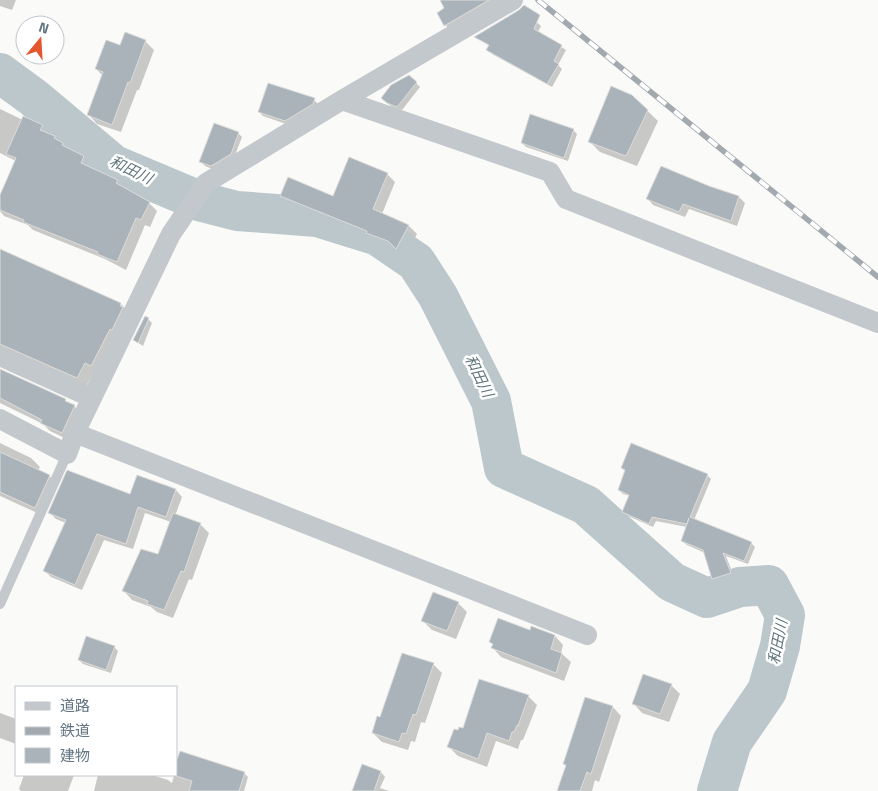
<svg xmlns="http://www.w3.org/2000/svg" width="878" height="791" viewBox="0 0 878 791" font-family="'Titillium Web','Noto Sans JP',sans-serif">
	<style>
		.shadow { fill: #0003 }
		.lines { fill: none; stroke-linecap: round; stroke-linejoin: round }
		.river { stroke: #bbc7cb; stroke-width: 40 }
		.building { fill: #aab3b9; stroke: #dcdcda }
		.service { stroke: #c3c8cc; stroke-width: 10 }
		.minor { stroke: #c3c8cc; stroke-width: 20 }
		.rail-casing { stroke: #a2aab0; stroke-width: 5.5 }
		.rail { stroke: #fff; stroke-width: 4; stroke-dasharray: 11; stroke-linecap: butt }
		.labels { text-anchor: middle; stroke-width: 5; stroke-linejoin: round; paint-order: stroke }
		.water-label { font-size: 15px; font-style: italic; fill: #60757c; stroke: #fff }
	</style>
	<rect width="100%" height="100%" fill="#fafaf8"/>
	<path class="shadow" d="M0,0H16L12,10L0,6Z
		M447,0H500L449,30L438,13L446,9Z
		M522,9L541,26L538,32L566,50L558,65L562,69L552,87L492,54L488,50L490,46L476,37Z
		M145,41L154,50L139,90H137L121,132L97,124L89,115L103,76L96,69L120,46Z
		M416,83L420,87L402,110L392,107L386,102Z
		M632,96L658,121L637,166L600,152L590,142Z
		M314,100L318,104L289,125L263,116L259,112Z
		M0,109L23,120L42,126L50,135L54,137L67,149L83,157L91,165L90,168L117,181L125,189L149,203L157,211L150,227L145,225L126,270L105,259L33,230L28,225L4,216L0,211V198L16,161L0,153Z
		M573,130L577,134L568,161L526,147L522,143Z
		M238,133L242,137L234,158L215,170L205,166L201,162Z
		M387,174L395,182L382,214L409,226L417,234L405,256L397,249L375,240L372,236L289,203L281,195L333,198Z
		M708,188L739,197L745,203L737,226L689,209L685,217L653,205L648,199Z
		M0,250L121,304L129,313L86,386L0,357Z
		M148,319L152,323L143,346L134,340Z
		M0,370L65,400L74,406L83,415L71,441L50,431L43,424L0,403Z
		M0,443L31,458L40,467L38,470L49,476L58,484L44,516L0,496Z
		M707,475L711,479L694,520L751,543L755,547L748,564L726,556L734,577L717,583L713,579L705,553L687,545L682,541L687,527L656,521L653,527L628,516L624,512L630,496L623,494L619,490Z
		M138,476L176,490L182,497L175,516L200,524L209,533L192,580L189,579L173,618L157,612L151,607L132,600L124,591L159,556L171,522L145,513L133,549L104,540L82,590L51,577L45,571L66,523L56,519L50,513L130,496Z
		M458,603L467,612L456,639L432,630L423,621Z
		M532,627L555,636L563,645L561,653L571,662L564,681L501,657L493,648L494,645L491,642L531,632Z
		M114,647L118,651L111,673L83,664L79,660Z
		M403,654L434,665L442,673L425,723L421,722L415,742L411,741L408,750L382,742L373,733L381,718Z
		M671,685L680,694L669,722L642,713L634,704Z
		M528,696L537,705L523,740H521L518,749L496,741L487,767L458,756L449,747L463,730Z
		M613,707L621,716L599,782L595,780L592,791H558L567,767L564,764Z
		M0,713L16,719V744L0,738Z
		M363,765L381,772L385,777L380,788L389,791H353Z
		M244,773L248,777L244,791H94L98,775H152L168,780L172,783L174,775Z
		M24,775H74L68,791H21L19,789Z"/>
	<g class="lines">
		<path class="river" d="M0,73L34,98L114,165L202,202L237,211L317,217L378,236L416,262L438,296L491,401L504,468L586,505L672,582L707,598L740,587L769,585L785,615L780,646L767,691L732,742L717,791"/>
	</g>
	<path class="building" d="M440,0H489L444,26L437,13L444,8Z
		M524,5L540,15L534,29L562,45L554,61L559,64L547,84L486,50L489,45L474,37L519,10Z
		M125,32L146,40L130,83L128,82L112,125L87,115L103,72L95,69L106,40L120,45Z
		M409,75L417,82L397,107L387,103L381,98L391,85Z
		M268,83L315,98L313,104L285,121L258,112Z
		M611,86L632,95L648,110L626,156L588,142Z
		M530,114L574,129L564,158L521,143Z
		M23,116L43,125L40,130L55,136L54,138L63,143L62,145L84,156L81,163L118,180L116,183L150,202L141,220L136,218L117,262L97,254L98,252L23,222L24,220L0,210V195L16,158L6,154Z
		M214,123L239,132L231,154L211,166L199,162Z
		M349,157L388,173L373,209L409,225L396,249L388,241L366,233L367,231L280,196L288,177L333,196Z
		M661,166L709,186L739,196L731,221L683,204L679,212L646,199Z
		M0,249L121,303L120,306L123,307L112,330L110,329L91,366L85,363L77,378L0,344Z
		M145,316L149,318L138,343L133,340Z
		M0,369L66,399L65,401L75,405L62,433L40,423L42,420L0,398Z
		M631,443L708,474L690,517L752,542L744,561L723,553L731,573L712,579L703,550L681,541L689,518L687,524L652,517L649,524L622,512L629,495L618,490L625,470L621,468Z
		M0,452L50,475L35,508L0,492Z
		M67,470L130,494L137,475L176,489L166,517L138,507L126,544L97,534L75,585L43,571L66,520L48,513Z
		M173,513L201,523L184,572L181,571L164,610L147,604L148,601L122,591L141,549L158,554Z
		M433,592L459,602L447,631L421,621Z
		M498,618L530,630L531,626L555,635L551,649L562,653L556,673L491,648L493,644L489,642Z
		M86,636L115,646L106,670L78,660Z
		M402,653L434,663L416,715L413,714L406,734L402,733L399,742L372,733L377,716L380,717Z
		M643,674L672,684L660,714L632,704Z
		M479,679L529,695L518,726L517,725L514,732H512L509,741L487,733L478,759L447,747L454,729L458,730L459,727L463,728Z
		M585,697L613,706L591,774L587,772L580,791H557L566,765L563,764Z
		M180,751L245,772L239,791H189L192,781L173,775H176V762Z
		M362,764L381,771L374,791H352Z"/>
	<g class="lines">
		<path class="service" d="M0,604L67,454"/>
		<path class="minor" d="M342,100L550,172L566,199L878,323
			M0,356L92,398
			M0,419L67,454L75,433L171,234L206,183L342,100L513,0
			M75,433L587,635"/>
		<g class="rail-casing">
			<path id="rail" d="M538,0L878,277"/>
		</g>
		<use href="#rail" class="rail"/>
	</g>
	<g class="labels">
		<g class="water-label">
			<text transform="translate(131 170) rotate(26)" y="5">和田川</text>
			<text transform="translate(479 376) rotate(64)" y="5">和田川</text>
			<text transform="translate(778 642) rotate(-79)" y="5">和田川</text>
		</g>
	</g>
	<rect x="15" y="686" width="162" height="90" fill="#ffffff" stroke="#c1c8cd"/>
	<rect x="25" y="702" width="25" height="8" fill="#c3c8cc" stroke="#c1c8cd"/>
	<text x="60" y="711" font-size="15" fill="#657683">道路</text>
	<rect x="25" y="727" width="25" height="8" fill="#a2aab0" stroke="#c1c8cd"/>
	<text x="60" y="736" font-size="15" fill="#657683">鉄道</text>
	<rect x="25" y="748" width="25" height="15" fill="#aab3b9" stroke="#c1c8cd"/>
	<text x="60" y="761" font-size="15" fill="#657683">建物</text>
	<g transform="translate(40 40) rotate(18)"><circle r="24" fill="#ffffff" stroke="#c1c8cd"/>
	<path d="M0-4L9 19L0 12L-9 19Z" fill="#e4572e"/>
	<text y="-8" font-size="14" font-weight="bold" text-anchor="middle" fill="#657683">N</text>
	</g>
</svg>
